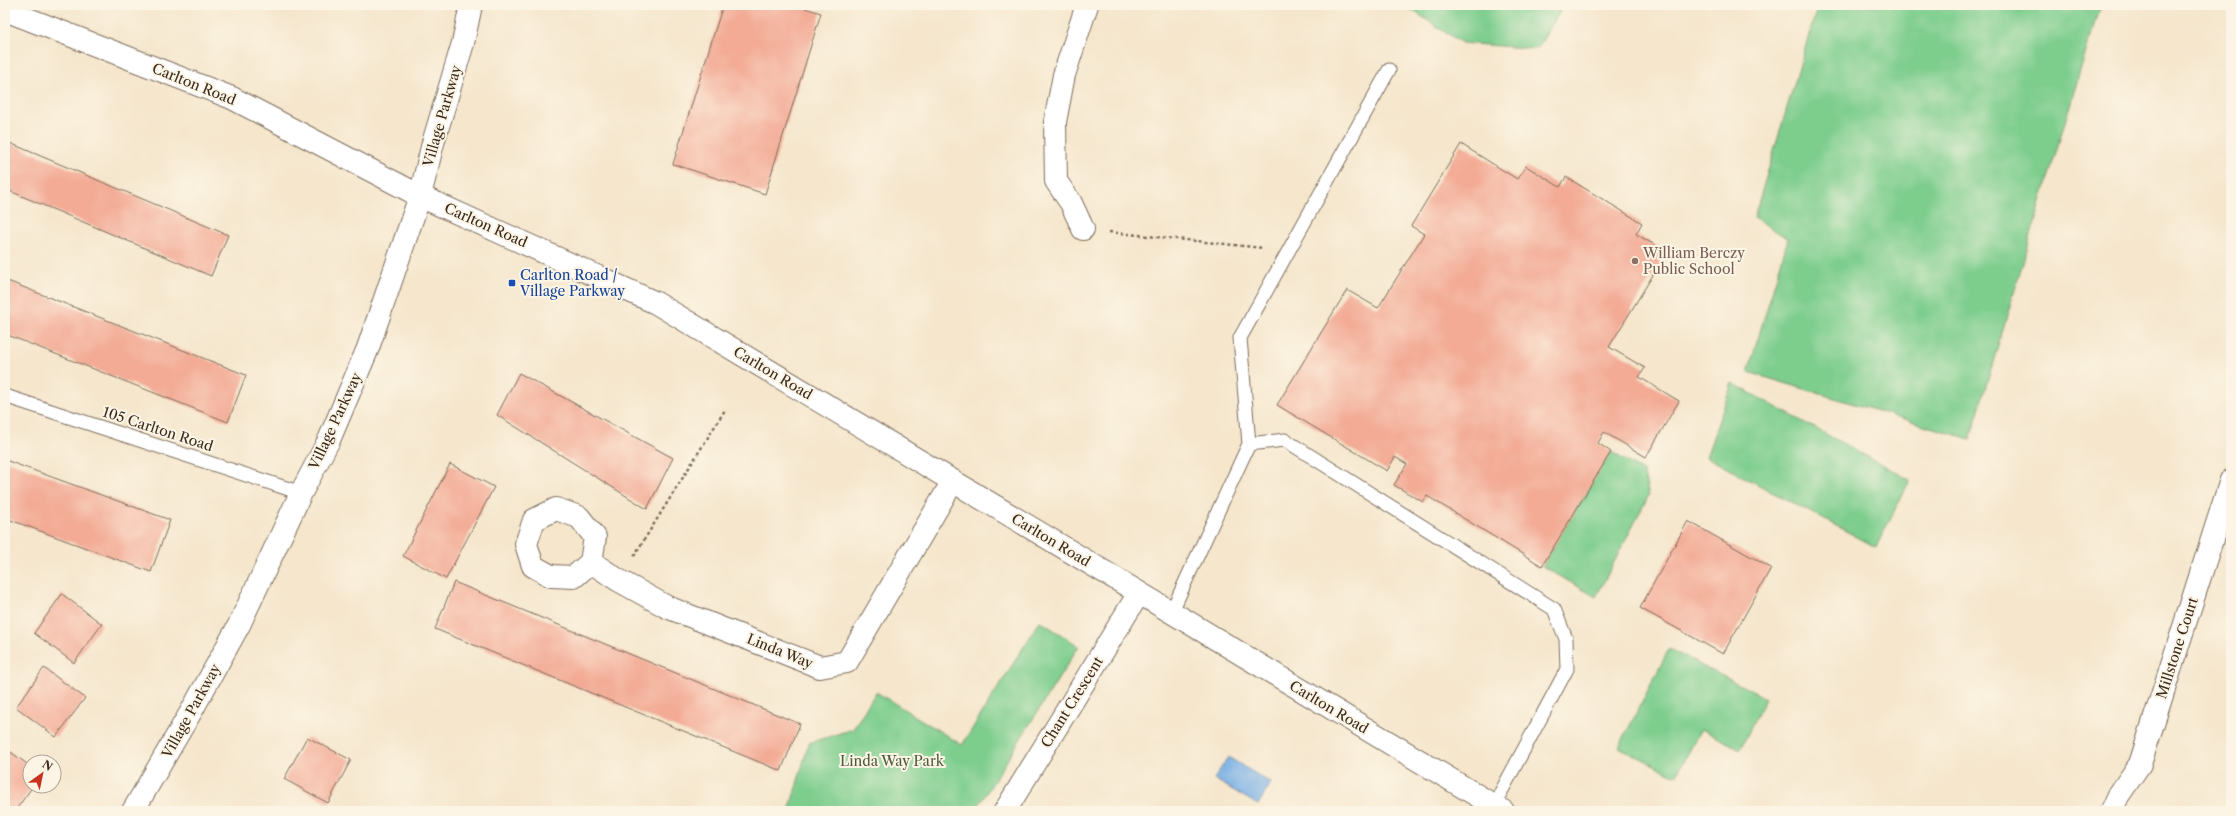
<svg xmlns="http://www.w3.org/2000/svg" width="2236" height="816" viewBox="0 0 2236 816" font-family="'Libre Caslon Text',serif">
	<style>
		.green { fill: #7dcd8d; stroke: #5c7c56 }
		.water { fill: #76aee5; stroke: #586c82 }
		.building { fill: #f3ab95 }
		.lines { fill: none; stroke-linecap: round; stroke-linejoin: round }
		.lane-casing { stroke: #7c6c5b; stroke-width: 15 }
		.street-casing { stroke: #7c6c5b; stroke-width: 24 }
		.secondary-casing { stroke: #7c6c5b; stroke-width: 24 }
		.path { stroke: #7c6c5b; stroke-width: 2.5; stroke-dasharray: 3 3; stroke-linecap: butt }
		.lane { stroke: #fff; stroke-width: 13 }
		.street { stroke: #fff; stroke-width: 22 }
		.secondary { stroke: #fff; stroke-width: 22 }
		.education-dot { fill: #8d6e63; stroke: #fcf5e5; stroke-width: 1.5 }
		.transit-dot { fill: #1a4fb4; stroke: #fcf5e5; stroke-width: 1.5 }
		.labels { text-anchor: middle; stroke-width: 4; stroke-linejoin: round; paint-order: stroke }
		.street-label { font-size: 14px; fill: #3b2a1e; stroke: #fcf5e5 }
		.education-label { font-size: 14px; fill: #785e54; stroke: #fcf5e5; text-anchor: start }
		.transit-label { font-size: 14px; fill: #164399; stroke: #fcf5e5; text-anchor: start }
		.park-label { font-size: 14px; fill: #4f5b3f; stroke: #fcf5e5 }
	</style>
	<rect width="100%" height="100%" fill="#fcf5e5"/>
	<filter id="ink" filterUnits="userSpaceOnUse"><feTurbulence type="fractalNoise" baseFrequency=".025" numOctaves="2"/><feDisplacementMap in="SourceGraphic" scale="8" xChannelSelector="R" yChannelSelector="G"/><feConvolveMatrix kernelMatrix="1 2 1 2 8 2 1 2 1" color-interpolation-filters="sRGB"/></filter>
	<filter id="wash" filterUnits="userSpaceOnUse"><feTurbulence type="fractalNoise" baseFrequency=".012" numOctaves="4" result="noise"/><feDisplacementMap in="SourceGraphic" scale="16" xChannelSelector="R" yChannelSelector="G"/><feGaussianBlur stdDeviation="0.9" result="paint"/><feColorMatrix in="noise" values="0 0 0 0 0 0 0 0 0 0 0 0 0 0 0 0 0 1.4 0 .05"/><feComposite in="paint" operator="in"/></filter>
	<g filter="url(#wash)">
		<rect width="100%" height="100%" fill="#f5e6cc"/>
		<path class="green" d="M1411,5H1564L1537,49L1462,43L1409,8Z
			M1818,5H2100L1970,439L1748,372L1788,239L1754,217Z
			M1732,383L1910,480L1876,547L1706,457Z
			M1611,452L1643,471L1649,495L1596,597L1542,566Z
			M1040,621L1079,646L975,811H789L809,743L853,729L876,692L962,745Z
			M1669,649L1766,698L1740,749L1701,729L1676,776L1619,747Z"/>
		<path class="water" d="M1228,757L1271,783L1258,805L1214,779Z"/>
		<g id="blocks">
			<path class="building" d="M723,5H795L821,13L765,194L673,164Z
				M5,141L228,235L211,276L5,189Z
				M1461,144L1517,179L1526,166L1560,187L1566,177L1642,223L1636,234L1667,252L1609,347L1645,368L1639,377L1679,401L1646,457L1604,432L1598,443L1611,452L1542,566L1427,496L1423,502L1394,485L1407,464L1395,457L1387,471L1277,405L1347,290L1378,308L1424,234L1411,226Z
				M5,280L246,375L228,422L5,334Z
				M519,373L673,458L647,509L497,415Z
				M5,460L170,520L151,572L5,518Z
				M450,464L494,487L446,579L403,556Z
				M1688,521L1771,568L1723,654L1640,608Z
				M454,582L800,724L781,771L435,629Z
				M62,594L102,624L74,663L34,633Z
				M44,668L85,698L56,737L16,707Z
				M307,737L351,760L328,803L284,779Z
				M5,748L30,766V786H33L15,811H10L5,808Z"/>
		</g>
	</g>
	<g filter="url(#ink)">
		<use href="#blocks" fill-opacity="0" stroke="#7c6c5b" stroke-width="1"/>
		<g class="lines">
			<g class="lane-casing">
				<path id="lane" d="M5,396L301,493
					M1249,444L1240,338L1389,70
					M1171,613L1249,444L1285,440L1554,609L1566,639L1567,669L1494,805"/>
			</g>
			<g class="street-casing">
				<path id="street" d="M1083,229L1071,203L1056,181L1055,122L1064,75L1087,5
					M591,562L574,577L551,576L533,566L526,544L534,520L556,509L579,517L595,537L591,562L618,580L667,607L820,667L847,662L953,481
					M1005,811L1139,593
					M2111,811L2118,796L2140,764L2231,480"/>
			</g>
			<g class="secondary-casing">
				<path id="secondary" d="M5,10L232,98L420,196L656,303L1503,811
					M133,811L192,710L239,625L301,493L329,440L368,348L420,196L433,143L463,43L471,5"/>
			</g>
			<path class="path" d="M1109,232L1263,248
				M634,556L725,410"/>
			<use href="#lane" class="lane"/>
			<use href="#street" class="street"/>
			<use href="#secondary" class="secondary"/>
		</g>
	</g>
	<circle class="education-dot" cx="1635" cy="261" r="4"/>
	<rect class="transit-dot" x="508" y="279" width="8" height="8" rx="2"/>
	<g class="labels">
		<g class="street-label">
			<text transform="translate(194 84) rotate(22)" y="5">Carlton Road</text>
			<text transform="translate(442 116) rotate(-74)" y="5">Village Parkway</text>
			<text transform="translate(486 225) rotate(24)" y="5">Carlton Road</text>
			<text transform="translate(773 373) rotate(31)" y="5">Carlton Road</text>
			<text transform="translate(335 421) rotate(-65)" y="5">Village Parkway</text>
			<text transform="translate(158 429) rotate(18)" y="5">105 Carlton Road</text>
			<text transform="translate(1051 540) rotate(31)" y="5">Carlton Road</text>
			<text transform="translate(2177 648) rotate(-72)" y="5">Millstone Court</text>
			<text transform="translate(780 651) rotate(22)" y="5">Linda Way</text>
			<text transform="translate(1072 702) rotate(-58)" y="5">Chant Crescent</text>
			<text transform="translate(1329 707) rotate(31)" y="5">Carlton Road</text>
			<text transform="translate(191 711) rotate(-61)" y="5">Village Parkway</text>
		</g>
		<g class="education-label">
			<text x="1643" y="258">William Berczy<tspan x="1643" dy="16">Public School</tspan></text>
		</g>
		<g class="transit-label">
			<text x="520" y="280">Carlton Road /<tspan x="520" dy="16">Village Parkway</tspan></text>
		</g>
		<g class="park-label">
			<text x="892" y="766">Linda Way Park</text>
		</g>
	</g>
	<rect width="2236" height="816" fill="none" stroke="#fcf5e5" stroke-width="20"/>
	<g transform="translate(42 774) rotate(33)"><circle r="19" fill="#fcf5e5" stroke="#afa495"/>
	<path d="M0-3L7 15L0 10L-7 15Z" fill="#c8321e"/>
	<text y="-6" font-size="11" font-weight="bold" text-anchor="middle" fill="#3b2a1e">N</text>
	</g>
</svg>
